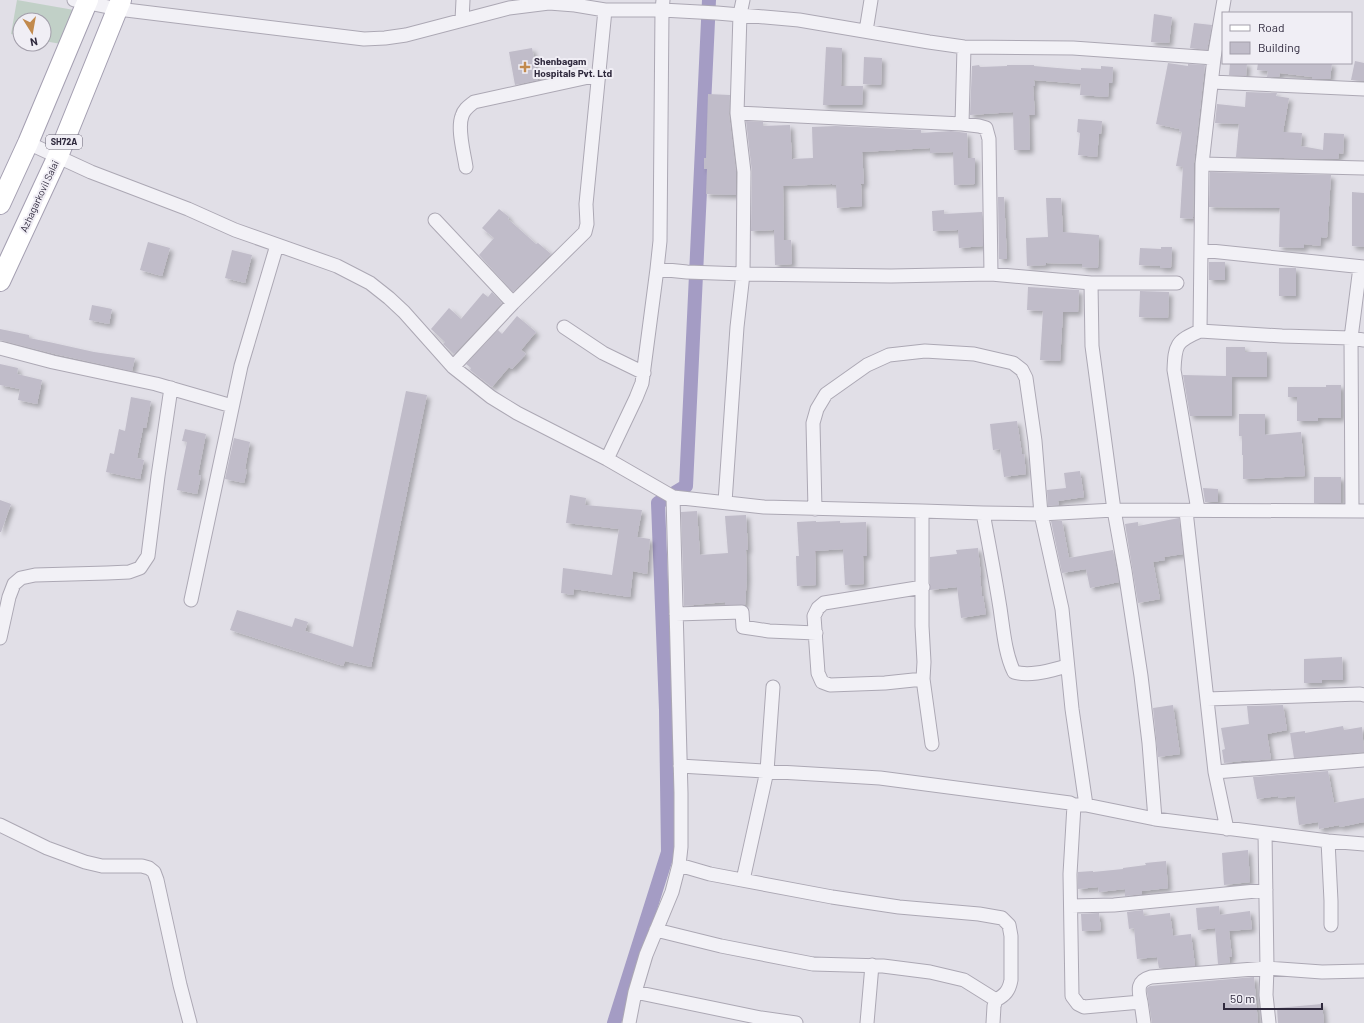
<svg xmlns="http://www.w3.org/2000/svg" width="1364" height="1023" viewBox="0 0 1364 1023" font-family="Barlow,sans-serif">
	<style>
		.green { fill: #c1d0c7 }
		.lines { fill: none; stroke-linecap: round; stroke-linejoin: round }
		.canal { stroke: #a49cc4; stroke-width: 14 }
		.building { fill: #c0bcc9; filter: url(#shadow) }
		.street-casing { stroke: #aca8b4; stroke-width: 15 }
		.primary-casing { stroke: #a49fb1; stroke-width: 22 }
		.street { stroke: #f2f1f6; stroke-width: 13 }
		.primary { stroke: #fff; stroke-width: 20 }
		.poi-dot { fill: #c28a4d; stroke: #f0eef5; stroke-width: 1.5 }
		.labels { text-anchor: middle; stroke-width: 4; stroke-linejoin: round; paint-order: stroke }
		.shield { fill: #f0eef5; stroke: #696474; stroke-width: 1 }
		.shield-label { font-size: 9px; font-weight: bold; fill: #2f293d }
		.poi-label { font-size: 10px; font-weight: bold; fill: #2f293d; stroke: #f0eef5; text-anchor: start }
		.street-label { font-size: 10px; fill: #2f293d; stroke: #f0eef5 }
	</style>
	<defs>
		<filter id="shadow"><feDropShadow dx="3.5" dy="3.5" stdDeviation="2" flood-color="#0004"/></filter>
	</defs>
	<rect width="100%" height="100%" fill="#e1dfe7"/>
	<path class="green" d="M17,0L74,10L67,45L44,41V20H20V36L11,34Z"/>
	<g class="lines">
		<path class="canal" d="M614,1023L668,852L666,710L658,503L686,486L709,0"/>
	</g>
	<path class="building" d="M1154,14L1172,17L1169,43L1151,42Z
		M1194,23L1212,25L1207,50L1190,48Z
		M826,47L842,48L841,86H863L862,105H823Z
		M532,48L538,80L515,85L509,52Z
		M864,57L882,58L881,85L863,84Z
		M1355,61L1364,63V81L1351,80Z
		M1168,63L1188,66V64L1205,65L1194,163L1193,219L1180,218L1183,167L1176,166L1182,132L1179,131V129L1156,124Z
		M1230,63H1247L1246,76L1229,75Z
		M1258,63H1332L1330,79H1312V77L1280,73L1279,77H1267L1268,71L1257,70Z
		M979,65L980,67L1007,66V65H1034V66L1081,70V68L1101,69V66L1113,67L1112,83H1109L1108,97L1080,95L1081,84L1034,80L1035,86H1033L1035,115H1029L1030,150H1014L1013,112L970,115L972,66Z
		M1246,92L1277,93L1276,96L1289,98L1283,132L1302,133L1301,146L1323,150L1324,133L1344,134L1343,154L1339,153L1338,159H1332L1236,157L1239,124L1215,123L1217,104L1245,107Z
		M708,94L730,95L729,114L736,172V195L706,194L707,169H704V158H706Z
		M1078,119L1102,121L1101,134H1099L1097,157L1078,155L1080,133L1077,132Z
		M746,121L763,122V126L790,125L792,159L813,158L812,127L836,126L921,130V133L951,131L967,133L968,158H975V184L954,185L953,152L930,153V148L862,152L864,184H861L862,206L837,208L836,185H832V184L783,186L784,240H791L792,264L775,265L774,230L751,231L752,172Z
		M1210,172L1331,175L1327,238L1321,237L1320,246L1304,244V248L1279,247L1280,208L1209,207Z
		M1352,192L1364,193V247L1352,246Z
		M998,197H1004L1007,259H999Z
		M1046,198H1061L1063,232L1099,235L1098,268L1082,267V264L1046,263V265L1027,266L1026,238L1048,237Z
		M499,209L509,217L508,219L536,244L538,243L551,254L513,292L479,255L494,238L482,228Z
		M944,210V214L982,212L983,246L959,248L958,230L933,231L932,211Z
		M148,242L170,248L162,276L140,270Z
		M1161,247H1172L1171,268H1160V266L1139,265L1140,248L1161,249Z
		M232,250L252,255L245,283L225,278Z
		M1209,262H1225V280H1209Z
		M1279,268H1296V296H1279Z
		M1028,287L1079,290L1078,312H1063L1060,361L1040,360L1043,311L1027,310Z
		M1140,291L1169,292L1168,318L1139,317Z
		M492,292L502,303L454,354L443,344L445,342L431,329L449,308L461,319L483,293L488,297Z
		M92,305L112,309L109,324L89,320Z
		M517,316L536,332L521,350L526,354L512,369L509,367L492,387L470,370L471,368L466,364L498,330L502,334Z
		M0,329L29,335V338L49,342L94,352L135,358L132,371L55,354L0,340Z
		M1226,347H1245V352H1267V377H1232V416H1190L1183,375L1226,376Z
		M0,364L18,368L17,374L42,380L37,404L18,400L20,389L0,385Z
		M1326,385H1341V418H1318V421H1297V397H1288V387H1326Z
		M406,391L427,395L371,667L345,661L343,666L230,630L237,610L292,627L295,618L308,622L305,631L353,647Z
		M131,397L151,401L146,428H143L137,458L144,460L140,479L106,472L110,453L114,454L119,429L125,431Z
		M1239,414H1265V435L1301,432L1305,476L1243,479V455H1242V436H1239Z
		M1017,421L1022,454H1024L1026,474L1004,477L1000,449L993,450L990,424Z
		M185,429L206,434L198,475L201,476L197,494L177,490L187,442L182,441Z
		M234,438L250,442L245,469L247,470L244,483L225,479Z
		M1080,471L1084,497L1058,501L1059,505L1048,506L1047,490L1066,488L1064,473Z
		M1314,477H1341V503H1314Z
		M1203,488L1218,489V502H1205Z
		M570,495L586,498L585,505L642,510L637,537L650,539L647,574L633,571L630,597L574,589L573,595L561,593L563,568L612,575L619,529L566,523Z
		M0,500L11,504L1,532H0Z
		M697,511L700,555L728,553L725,516L746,515L748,550H746L747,577L745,605H725V602L684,606L681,512Z
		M1179,518L1183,554L1164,557L1165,560L1153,562L1160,599L1138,603L1125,524L1138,522V526Z
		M816,521V522L840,521V523L866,522L867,556H863L864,584L845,585L843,549L815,551L816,585L797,586L796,556H799L797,522Z
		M1051,521H1062L1069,558L1113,550L1119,582L1090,588L1086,569L1062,573Z
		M978,548L981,576H980L982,596H983L986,614L961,618L957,587L930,590V557L957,554L956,550Z
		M1342,657L1343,680H1322V683H1304V659Z
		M1173,705L1180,754L1158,757L1153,708Z
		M1283,705L1287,730L1267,734L1271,759L1250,761V760L1224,763L1222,750L1225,749L1221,728L1249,724L1247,706Z
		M1343,726L1344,730L1362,727L1364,752L1294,758L1290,733L1305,731V733Z
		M1328,771L1334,803L1364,798V822L1340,827L1339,825L1319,829L1318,822L1299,825L1295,796L1279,798L1278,796L1257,799L1253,777Z
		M1248,850L1250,882L1224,885L1222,853Z
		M1166,861L1168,888L1142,891V894L1125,896V889L1099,892L1098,887L1078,889V872L1093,871V872L1123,869V868L1146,865L1145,863Z
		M1219,906L1220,915L1250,911L1252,929L1229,931L1232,957H1229L1230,963L1218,964L1215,928L1198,930L1196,908Z
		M1143,910L1144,916L1170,913L1173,936L1191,934L1195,966L1159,968L1157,957L1137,959L1134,928L1129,929L1127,912Z
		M1099,913L1101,930L1082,931L1081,914Z
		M1254,977L1258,1023H1152L1147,992V988L1150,986Z
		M1322,1004L1324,1023H1278L1277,1008Z"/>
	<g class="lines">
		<g class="street-casing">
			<path id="street" d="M74,0L118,9L364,39L385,38L406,35L509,8L549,3L575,5L605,10H662L717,13L799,20L929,42L964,47L1073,48L1214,58L1202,164L1200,331C1176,341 1175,345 1174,370L1198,510
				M743,0L740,14L737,113L744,172L743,274L891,276L991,274L1091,283H1177
				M462,20L463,0
				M866,31L871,0
				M1214,58L1224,0
				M1212,82L1364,89
				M737,113L962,124L979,126L986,128L989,139L991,274
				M962,124L964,47
				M28,143L91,172L188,209L235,230L337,266L370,283L389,298L404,312L453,367L491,397L517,413L607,459L673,497L764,507L922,511L983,513L1041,514L1114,510L1364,511
				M1202,164L1364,168
				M466,167C464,153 457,129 462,116C464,109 469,106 474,102L598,75
				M435,220L513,303
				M1201,250L1364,267
				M657,269L687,272L743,274L737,327L725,502
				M1091,283L1092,346L1114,510L1125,571L1141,676L1149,743L1155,819
				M564,327L603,353L644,373
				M1200,331L1282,336L1351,338L1364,340
				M0,348L53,362L156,384L232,406
				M453,367L513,303L585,232L587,224L586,204L605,10
				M607,459L636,398L642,383L657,269L660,241L662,10L663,0
				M815,509L813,423L817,409L826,394L867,365L889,355L925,351L974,354L1013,363L1022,370L1026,378L1035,441L1041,514L1062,609L1072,709L1086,805
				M1352,510L1351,338L1360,267
				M922,511V626L924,662L923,679L932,744
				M1186,511L1215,772L1227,829
				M983,513C989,545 995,576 1000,608C1003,628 1005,654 1014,672C1031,677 1051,670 1067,666
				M923,587L824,603L818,608L814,616L818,673L822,682L830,685L885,683L923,679
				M191,600L241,366L277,245
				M676,614L742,612L743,627L769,631L816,633
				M0,638L9,597L14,584L21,578L35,575L107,573L129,572L140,568L148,556L158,476L171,388
				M1207,699L1360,694L1364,695
				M680,766L880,778L1070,803L1074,805H1086L1155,819L1328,841L1364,844
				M1215,772L1364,760
				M1074,805L1070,874L1072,996L1078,1004L1084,1007L1141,1002L1144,1023
				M0,825L47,848L85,862L102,866H142L149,868L154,872L157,880L180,985L190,1023
				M1265,833L1267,968L1322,972L1364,971
				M1328,841L1331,901V925
				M679,865L710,874L832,897L899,907L979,914L1002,918L1009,925L1011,936V980C1009,991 1005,995 996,1000
				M743,880L767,771L773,687
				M1071,906L1114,905L1266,890
				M656,930L721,946L813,964L883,966L930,972L964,980L996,1000L994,1006L993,1023
				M635,992L761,1018L796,1023
				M1141,1002C1138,989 1137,981 1151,977L1267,968L1266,995L1269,1023
				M629,1023L635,992L646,955L672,892L679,865L681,847V793L673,497
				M867,1023L872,965"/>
		</g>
		<g class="primary-casing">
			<path id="primary" d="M0,204L28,143L88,0
				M0,281L58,156L121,0"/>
		</g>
		<use href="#street" class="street"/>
		<use href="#primary" class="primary"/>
	</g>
	<path class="poi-dot" d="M523 61h4v4h4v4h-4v4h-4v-4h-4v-4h4z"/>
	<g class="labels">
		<rect class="shield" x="46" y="135" width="36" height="14" rx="3"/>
		<g class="shield-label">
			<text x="64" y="145">SH72A</text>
		</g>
		<g class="poi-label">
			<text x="534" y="65">Shenbagam<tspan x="534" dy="12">Hospitals Pvt. Ltd</tspan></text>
		</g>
		<g class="street-label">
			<text transform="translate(39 196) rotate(-65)" y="4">Azhagarkovil Salai</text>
		</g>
	</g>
	<rect x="1222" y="12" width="130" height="52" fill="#f0eef5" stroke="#a39fab"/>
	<rect x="1230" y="25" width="20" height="6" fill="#ffffff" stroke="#a39fab"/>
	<text x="1258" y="32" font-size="12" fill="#2f293d">Road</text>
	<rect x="1230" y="42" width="20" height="12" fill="#c0bcc9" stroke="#a39fab"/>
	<text x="1258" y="52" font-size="12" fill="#2f293d">Building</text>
	<g transform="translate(32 32) rotate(169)"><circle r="19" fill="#f0eef5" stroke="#a39fab"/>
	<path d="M0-3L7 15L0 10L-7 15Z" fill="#c28a4d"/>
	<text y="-6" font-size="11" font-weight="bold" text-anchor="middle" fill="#2f293d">N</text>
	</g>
	<path d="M1224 1003v6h98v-6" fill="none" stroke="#2f293d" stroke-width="2"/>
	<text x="1230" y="1003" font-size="12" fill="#2f293d" stroke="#f0eef5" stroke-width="3" paint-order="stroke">50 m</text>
</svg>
